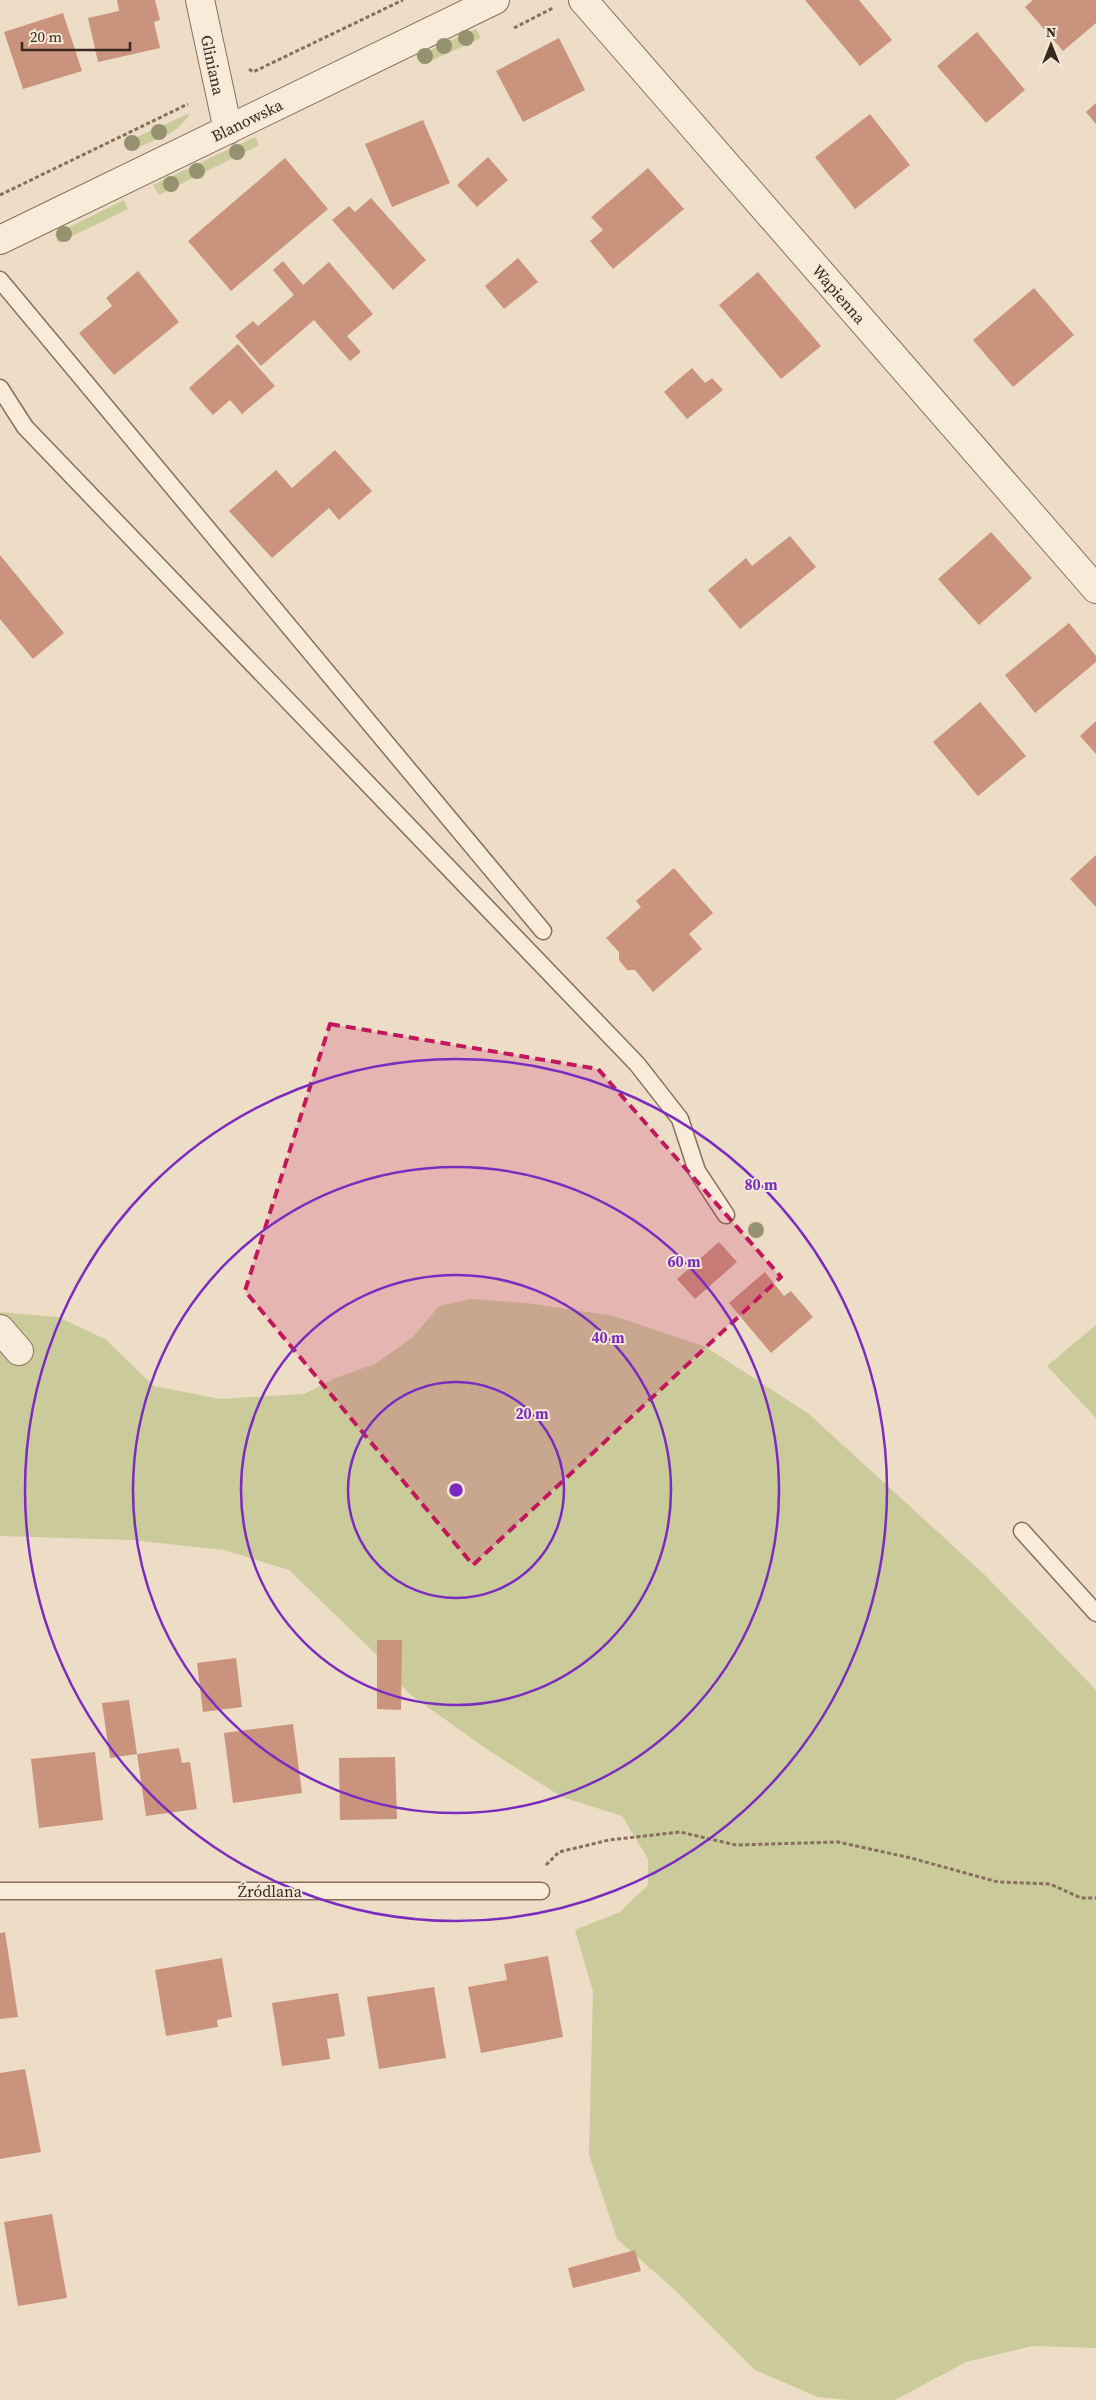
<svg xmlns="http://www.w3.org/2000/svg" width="1096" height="2400" viewBox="0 0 1096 2400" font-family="'Source Serif 4',serif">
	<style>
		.green { fill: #cbca9b }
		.building { fill: #ca937e }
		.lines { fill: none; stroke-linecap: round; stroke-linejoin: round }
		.service-casing { stroke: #886e5d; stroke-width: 19 }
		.minor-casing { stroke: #886e5d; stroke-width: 30 }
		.tertiary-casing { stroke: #886e5d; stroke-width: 30 }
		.path { stroke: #886e5d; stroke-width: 3; stroke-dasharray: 4 2.5; stroke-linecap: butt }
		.service { stroke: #f8ebda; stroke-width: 16 }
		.minor { stroke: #f8ebda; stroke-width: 28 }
		.tertiary { stroke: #f8ebda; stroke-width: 28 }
		.tree { fill: #96926f }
		.marked { fill: #c2185b; fill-opacity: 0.2; stroke: #c2185b; stroke-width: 4; stroke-dasharray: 10 6; stroke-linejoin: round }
		.ring { fill: none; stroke: #7b2cbf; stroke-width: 2.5 }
		.labels { text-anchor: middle; stroke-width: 4; stroke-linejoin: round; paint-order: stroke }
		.street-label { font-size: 16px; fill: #392920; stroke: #f5e8d6 }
		.centre { fill: #7b2cbf; stroke: #f5e8d6; stroke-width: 2.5 }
		.ring-label { font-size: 15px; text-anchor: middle; font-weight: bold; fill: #7b2cbf; stroke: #f5e8d6; stroke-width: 4; stroke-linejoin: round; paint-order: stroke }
	</style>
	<rect width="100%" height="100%" fill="#edddc7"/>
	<path class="green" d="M476,29L481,38L422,65L417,56Z
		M190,113C179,135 152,141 130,150L126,142Z
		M255,137L259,145L159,195L153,185Z
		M124,200L128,209L58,243L55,234Z
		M470,1299L527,1303L614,1316L706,1347L809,1414L986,1576L1096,1690V2348L1032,2346L966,2362L895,2400H847L818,2397L755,2370L677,2292L617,2239L589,2155L593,1991L575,1930L620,1912L648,1885V1859L622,1816L562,1797L488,1750L408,1693L378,1656L289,1570L224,1550L132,1540L0,1536V1312L58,1317L105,1339L154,1386L220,1399L304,1394L335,1378L375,1364L413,1337L439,1306Z
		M1096,1325V1418L1047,1366Z"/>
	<path class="building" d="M117,0H155L160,20L154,22L160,48L98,62L88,18L119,11Z
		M805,0H859L892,40L860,66Z
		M1033,0H1096V23L1063,51L1025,7Z
		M63,13L82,71L23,89L4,32Z
		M977,32L1025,90L986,123L937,66Z
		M559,38L585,90L523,122L496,71Z
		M1096,103V124L1086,112Z
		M870,114L910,165L855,209L815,157Z
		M423,120L450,183L392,207L365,144Z
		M488,157L508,180L477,207L457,185Z
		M285,158L328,209L231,291L188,241Z
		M648,168L684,209L613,269L590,241L603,230L591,217Z
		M371,198L426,260L393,290L332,220L349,206L355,212Z
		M518,258L538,282L504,309L485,286Z
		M283,261L303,285L329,262L373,314L347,336L361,352L350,361L314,320L261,366L235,336L253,321L258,326L294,295L273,270Z
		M138,271L179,322L114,375L79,333L112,306L106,298Z
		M758,272L821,346L781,379L719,305Z
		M1034,288L1074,335L1013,387L973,340Z
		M238,344L275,386L242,414L230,400L213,415L189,388Z
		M692,368L705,383L712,378L723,390L687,419L664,392Z
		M335,450L372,491L339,520L329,508L272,558L229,511L276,470L292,488Z
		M991,532L1032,578L979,625L938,579Z
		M790,536L816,567L740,629L708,590L746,558L752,566Z
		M0,555L64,633L33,659L0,619Z
		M1069,623L1096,656V662L1035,713L1005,675Z
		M980,702L1026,756L978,796L933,742Z
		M1096,721V754L1080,736Z
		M1096,855V907L1070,879Z
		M674,868L713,913L689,934L702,949L653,992L635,970H627L619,960V952L606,938L641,907L636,901Z
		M719,1242L737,1262L695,1299L677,1279Z
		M765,1272L784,1296L791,1291L813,1317L771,1353L729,1303Z
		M377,1640H402L401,1710L377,1709Z
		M236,1658L242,1707L203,1712L197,1663Z
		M129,1700L137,1754L110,1758L102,1703Z
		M293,1724L302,1793L233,1803L224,1733Z
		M179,1748L182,1763L190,1762L197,1809L146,1816L137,1754Z
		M95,1752L103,1820L39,1828L31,1759Z
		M395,1757L397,1819L340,1820L339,1758Z
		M5,1932L18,2017L0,2019V1933Z
		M548,1956L563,2037L481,2053L468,1987L507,1980L504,1964Z
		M222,1958L232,2017L217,2020L218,2027L166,2036L155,1970Z
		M434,1987L446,2058L379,2069L367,1997Z
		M338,1993L345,2036L327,2039L330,2059L282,2066L272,2003Z
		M25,2069L41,2152L0,2159V2073Z
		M52,2214L67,2298L18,2306L4,2222Z
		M635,2250L641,2271L573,2288L568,2268Z"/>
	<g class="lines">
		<g class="service-casing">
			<path id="service" d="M0,280L543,931
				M0,388L25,427L637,1064L680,1119L697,1171L726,1215
				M1022,1531L1096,1613
				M0,1891H541"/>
		</g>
		<g class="minor-casing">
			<path id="minor" d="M583,0L1096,589
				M0,1329L19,1351"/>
		</g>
		<g class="tertiary-casing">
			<path id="tertiary" d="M200,0L228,130
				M0,240L495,0"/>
		</g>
		<path class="path" d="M514,28L553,8
			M249,69L253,72L403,0
			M0,195L188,104
			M546,1865L559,1852L609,1840L680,1832L736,1845L838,1842L911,1858L998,1882L1050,1884L1081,1898H1096"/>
		<use href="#service" class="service"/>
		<use href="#minor" class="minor"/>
		<use href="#tertiary" class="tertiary"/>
	</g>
	<g class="tree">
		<circle cx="466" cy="38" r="8"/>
		<circle cx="444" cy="46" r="8"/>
		<circle cx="425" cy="56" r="8"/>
		<circle cx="159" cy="132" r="8"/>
		<circle cx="132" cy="143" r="8"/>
		<circle cx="237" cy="152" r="8"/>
		<circle cx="197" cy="171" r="8"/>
		<circle cx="171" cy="184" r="8"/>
		<circle cx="64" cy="234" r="8"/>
		<circle cx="756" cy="1230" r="8"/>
	</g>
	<path class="marked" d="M330,1024L598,1069L781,1277L473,1565L245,1291Z"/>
	<g class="ring">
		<circle cx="456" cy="1490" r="108"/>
		<circle cx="456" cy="1490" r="215"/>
		<circle cx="456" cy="1490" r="323"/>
		<circle cx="456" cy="1490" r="431"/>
	</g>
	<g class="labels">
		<g class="street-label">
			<text transform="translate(213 65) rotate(78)" y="6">Gliniana</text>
			<text transform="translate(247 120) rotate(-26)" y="6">Blanowska</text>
			<text transform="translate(839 294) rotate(49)" y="6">Wapienna</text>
			<text x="270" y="1897">Źródlana</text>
		</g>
	</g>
	<circle cx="456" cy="1490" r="8" class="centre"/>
	<g class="ring-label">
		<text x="761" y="1190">80 m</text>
		<text x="684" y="1267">60 m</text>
		<text x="608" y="1343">40 m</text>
		<text x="532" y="1419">20 m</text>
	</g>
	<g transform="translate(1051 45)" stroke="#f5e8d6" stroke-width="4" paint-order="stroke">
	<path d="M0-4L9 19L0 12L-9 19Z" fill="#392920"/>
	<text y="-8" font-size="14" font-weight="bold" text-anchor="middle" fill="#392920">N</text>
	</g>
	<path d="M22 42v8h108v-8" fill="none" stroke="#392920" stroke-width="2.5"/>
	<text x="30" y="42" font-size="15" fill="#392920" stroke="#f5e8d6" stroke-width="4" paint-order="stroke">20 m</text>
</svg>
